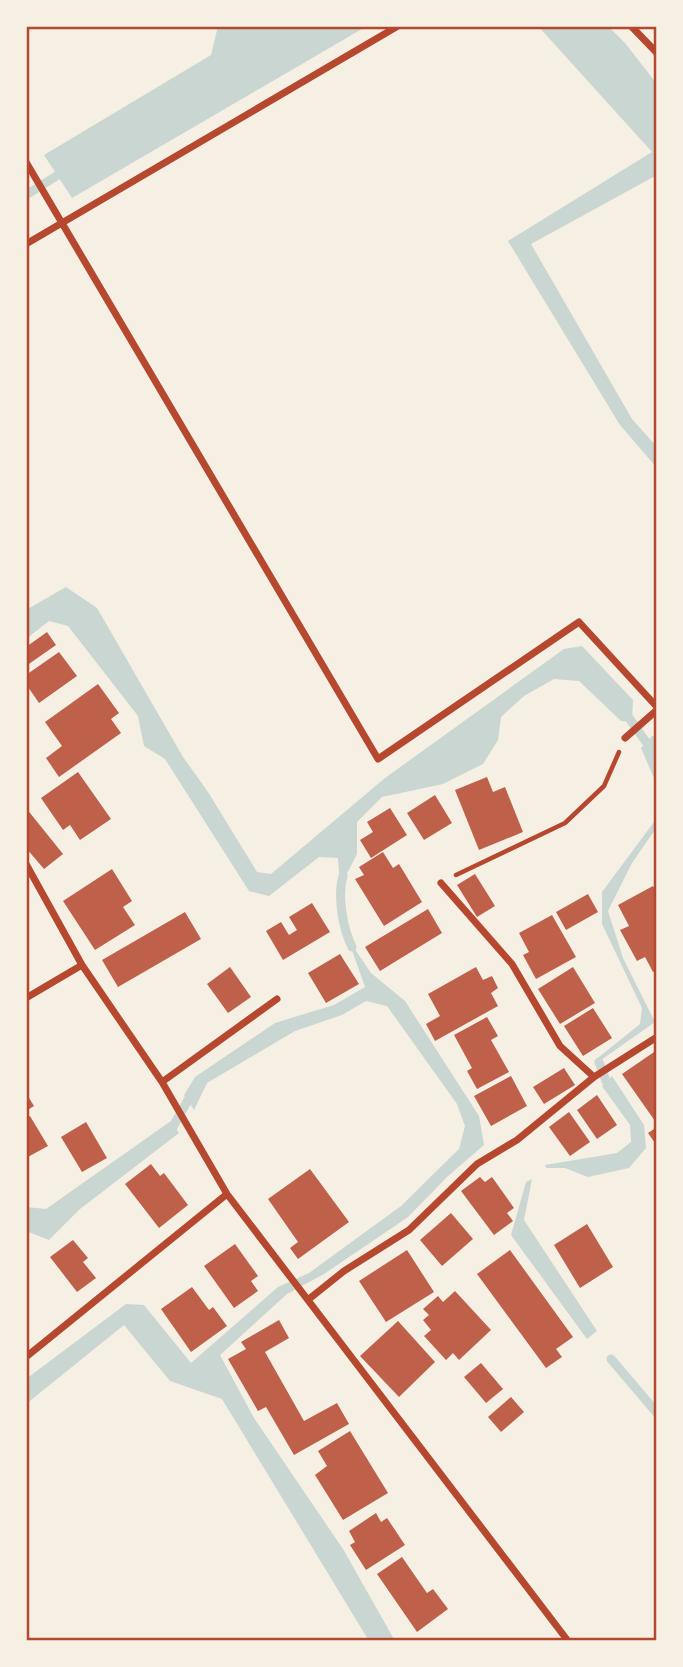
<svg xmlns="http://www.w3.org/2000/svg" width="683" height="1667" viewBox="0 0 683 1667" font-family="'PT Sans',sans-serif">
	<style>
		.water { fill: #c9d6d2 }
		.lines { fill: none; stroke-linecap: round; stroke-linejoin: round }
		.stream { stroke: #c9d6d2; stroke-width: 9 }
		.building { fill: #bf614a }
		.path { stroke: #b5482f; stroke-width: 4.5 }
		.minor { stroke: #b5482f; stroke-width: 7 }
		.neatline { fill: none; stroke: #b5482f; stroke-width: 2.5 }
	</style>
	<rect width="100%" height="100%" fill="#f6efe4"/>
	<path class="water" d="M218,26H367L72,198L44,155L211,55Z
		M538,26H608L625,43L657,84V175L531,244L632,419L657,447V468L620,425L508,241L652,152Z
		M66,587L97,608L183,757L208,792L257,872L271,874L385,778L564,649L582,646L633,700L632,722L621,721L579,681L554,679L524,696L501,717L498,740L483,764L443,784L382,797L357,822V854L340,887L338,858L319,857L269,896L249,891L165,759L144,746L138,716L68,626L49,621L26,639V610Z
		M652,736H657V785L641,748Z
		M657,818V827L632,863L608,911L623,958L655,1022L594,1065L599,1057L640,1024L642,1008L602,924V892Z
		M348,939L371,973L405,1001L479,1116L484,1145L447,1177L408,1217L324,1274L287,1294L220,1355L254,1418L343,1549L395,1641H369L222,1399L170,1381L124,1325L26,1404V1379L126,1304L144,1305L191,1363L278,1287L309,1273L401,1206L459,1149L465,1126L457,1104L387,1006L366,1001L342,1015L295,1031L207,1083L194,1110L184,1095L195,1077L275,1023L334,1005L365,987Z
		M612,1076L644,1125L646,1148L629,1168L588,1177L565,1168H546L545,1165L617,1153L631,1142L630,1125L602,1086Z
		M171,1121L179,1133L80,1209L49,1240L26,1231V1207L46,1209Z
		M532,1179L524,1220L597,1331L587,1339L511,1235L526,1182Z"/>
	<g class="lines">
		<path class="stream" d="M26,195L66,170
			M625,712L646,742
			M343,876C337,896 343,929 352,947
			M599,1062L606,1081
			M169,1134L193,1091
			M611,1359L657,1413"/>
	</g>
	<path class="building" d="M47,632L56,645L26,666V647Z
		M59,652L77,676L39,703L26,684V675Z
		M98,684L119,713L111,719L121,733L59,777L46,758L62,746L45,722Z
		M78,772L111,819L80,840L70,825L63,830L41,798Z
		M487,777L493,792L505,787L523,832L479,850L455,790Z
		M435,795L452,823L424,840L407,813Z
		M26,808L63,854L44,869L26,848Z
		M390,808L407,835L371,858L360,840L373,832L367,822Z
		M383,852L393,868L399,864L422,902L384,926L355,879L364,875L359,867Z
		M112,869L132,901L123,907L135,925L95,950L63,901Z
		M475,874L495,906L477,917L457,885Z
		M653,886L657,893V970L653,972L645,957L637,961L620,930L629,926L618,905Z
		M588,894L598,912L566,930L556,912Z
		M312,903L330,932L283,960L266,931L281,922L289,935L297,930L289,917Z
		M428,909L442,933L380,971L365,947Z
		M185,912L201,939L118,987L102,960Z
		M552,915L576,957L536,979L523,955L529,952L519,933Z
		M340,954L359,984L326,1003L308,973Z
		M230,967L251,997L228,1013L207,984Z
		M476,967L483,980L492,976L498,988L491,993L498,1006L435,1041L426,1024L440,1016L428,994Z
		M573,967L595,1003L560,1024L538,989Z
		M593,1008L612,1038L583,1056L564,1026Z
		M487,1017L498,1036L491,1040L509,1072L477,1089L467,1071L472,1068L454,1035Z
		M657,1050V1120L655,1121L622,1074Z
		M564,1068L575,1085L544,1104L533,1087Z
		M511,1076L527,1106L491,1126L474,1096Z
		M26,1093L34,1106L26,1111Z
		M597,1095L617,1125L597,1139L577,1110Z
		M569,1112L590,1142L570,1156L549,1127Z
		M30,1116L48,1146L26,1158V1118Z
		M86,1122L107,1158L82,1172L61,1137Z
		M657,1127V1146L648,1133Z
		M151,1164L160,1176L164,1173L188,1205L159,1228L125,1184Z
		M310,1169L349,1222L298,1259L290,1248L298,1242L268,1199Z
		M480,1177L485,1182L492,1177L514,1208L507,1213L513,1221L494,1235L461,1191Z
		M451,1213L473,1239L442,1266L420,1240Z
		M587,1224L613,1267L580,1288L554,1245Z
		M73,1240L88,1258L83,1262L96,1278L77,1292L50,1257Z
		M235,1244L258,1276L251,1281L258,1291L234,1308L204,1266Z
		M407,1250L434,1292L386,1322L359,1281Z
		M510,1250L573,1337L556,1349L562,1357L546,1368L477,1274Z
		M192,1287L209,1310L213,1307L227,1326L191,1352L161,1309Z
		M455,1291L491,1330L459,1360L453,1353L446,1360L424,1336L431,1330L423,1320L429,1315L423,1309L438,1296L443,1302Z
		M279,1320L289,1338L265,1352L304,1421L337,1403L349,1424L294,1455L266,1407L258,1411L228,1359L246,1349L241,1342Z
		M398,1321L435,1362L399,1397L360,1356Z
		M481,1363L503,1389L486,1403L464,1377Z
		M511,1397L524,1412L501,1432L488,1417Z
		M350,1431L388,1493L343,1520L315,1475L327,1466L318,1451Z
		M376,1513L381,1522L387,1518L405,1545L366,1570L350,1545L355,1542L349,1531Z
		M402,1557L427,1593L433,1589L448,1609L417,1632L377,1574Z"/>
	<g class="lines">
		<path class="path" d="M456,875L565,823L604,786L619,752"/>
		<path class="minor" d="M631,26L657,53
			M26,162L378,759L579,622L657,707
			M26,244L398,26
			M625,738L657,710
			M26,864L82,965L162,1082L227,1194L568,1641
			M441,883L512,964L560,1046L594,1077
			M26,998L82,965
			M162,1082L277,999
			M309,1299L344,1271L409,1230L477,1164L517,1140L594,1077L657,1037
			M26,1357L227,1194"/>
	</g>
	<rect width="683" height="1667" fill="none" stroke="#f6efe4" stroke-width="56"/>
	<rect x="28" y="28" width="627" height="1611" class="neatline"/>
</svg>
